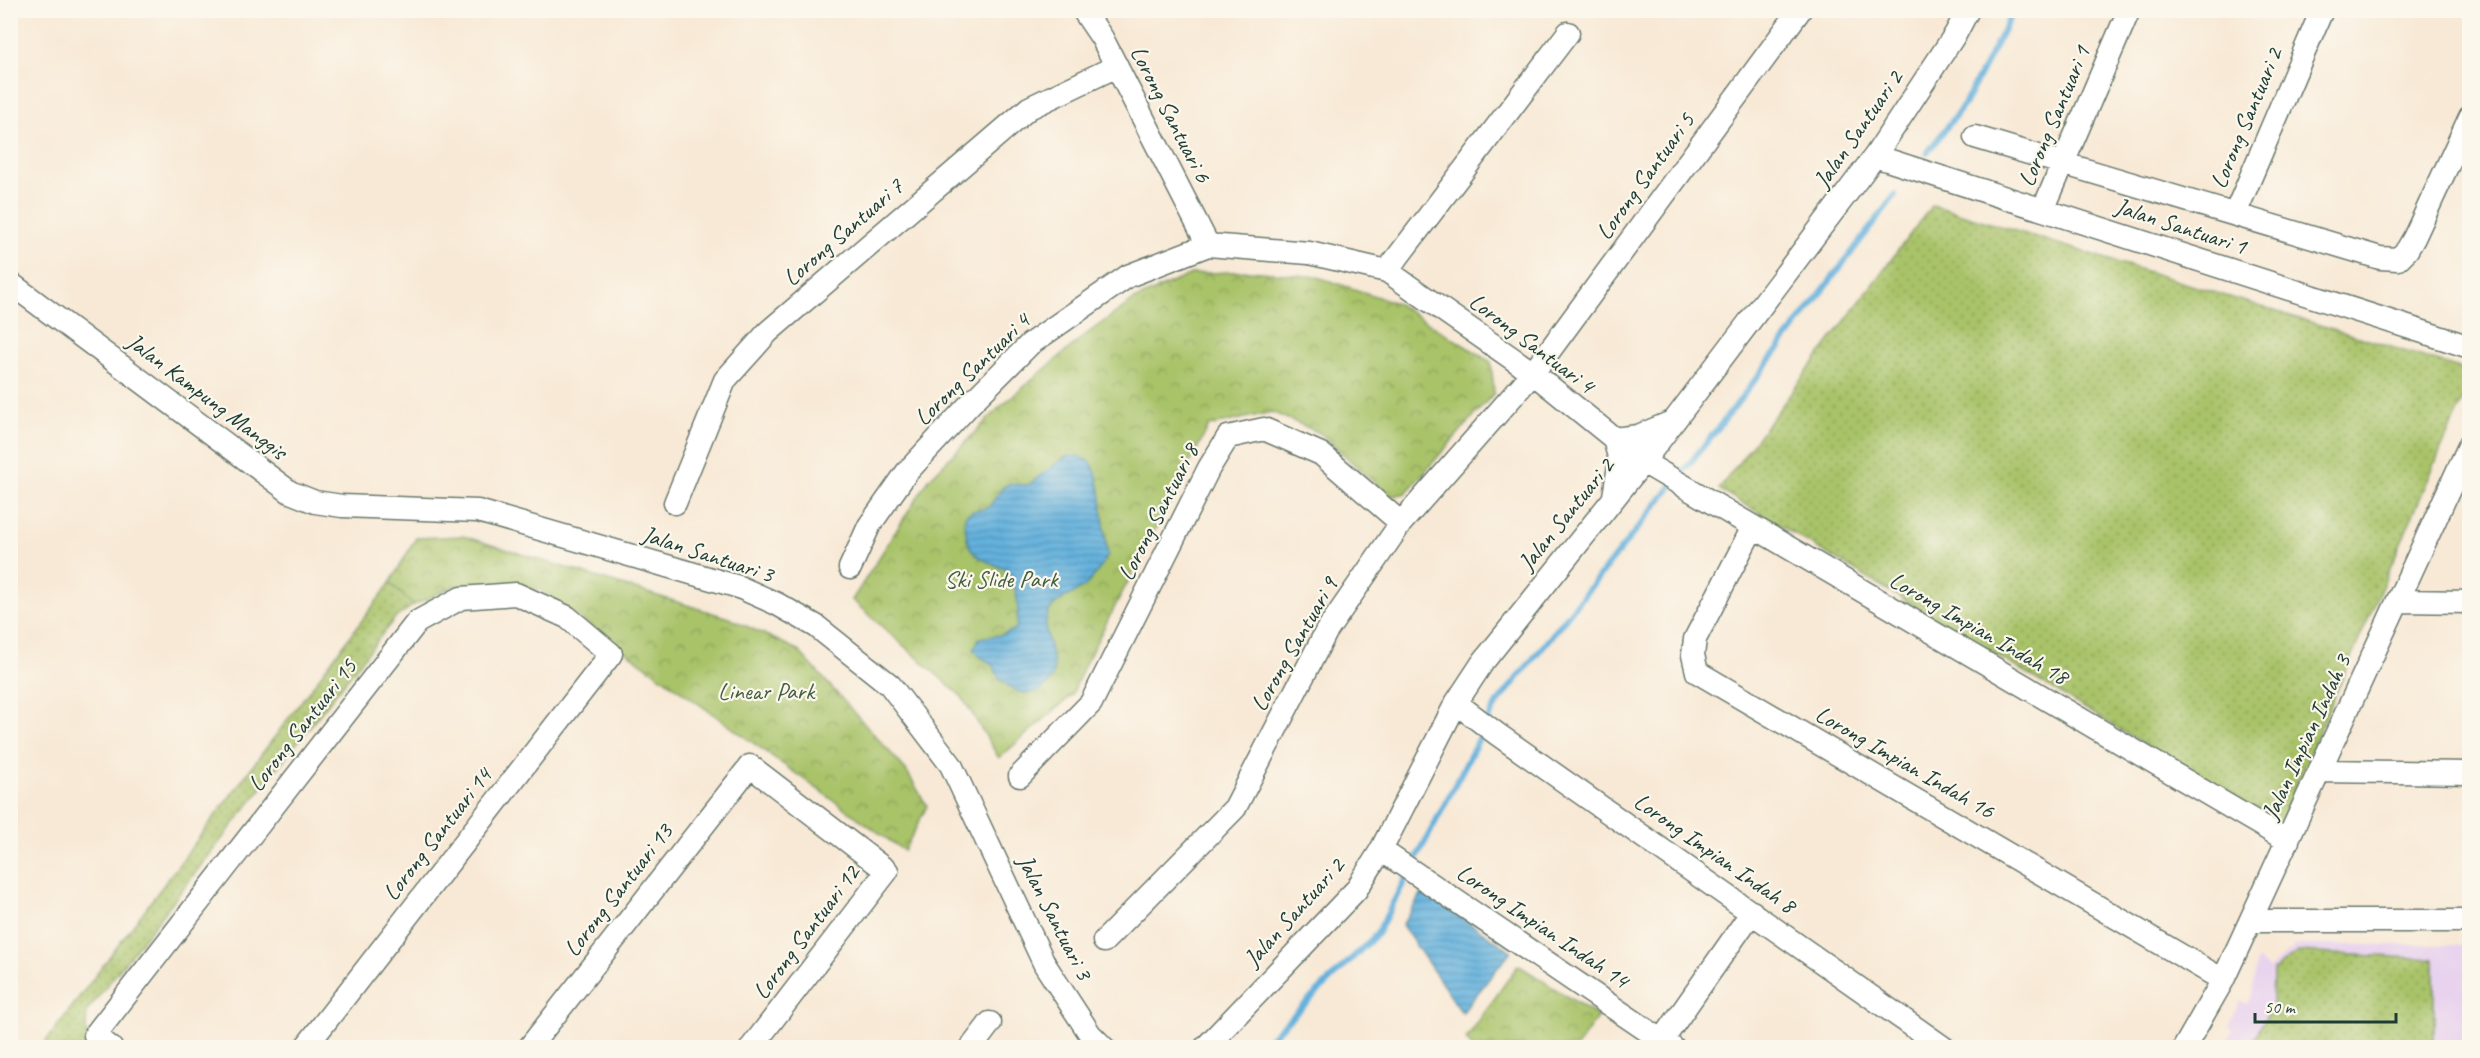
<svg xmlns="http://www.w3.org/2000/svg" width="2480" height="1058" viewBox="0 0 2480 1058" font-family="Caveat,sans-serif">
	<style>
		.built { fill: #e8d2ee }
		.grass { fill: url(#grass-dots); stroke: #64804e; stroke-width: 1.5 }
		.park { fill: url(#park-crowns); stroke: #64804e; stroke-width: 1.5 }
		.water { fill: url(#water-rules); stroke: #417788; stroke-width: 1.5 }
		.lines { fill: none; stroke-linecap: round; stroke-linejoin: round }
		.stream { stroke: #63b1dd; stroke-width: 6 }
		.minor-casing { stroke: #6b796d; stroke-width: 25 }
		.minor { stroke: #fff; stroke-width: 22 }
		.labels { text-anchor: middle; stroke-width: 4.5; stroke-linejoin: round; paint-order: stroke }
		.street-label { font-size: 24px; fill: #1f3d34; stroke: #fbf7ec }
		.park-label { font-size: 24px; fill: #425e41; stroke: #fbf7ec }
	</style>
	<defs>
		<pattern id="grass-dots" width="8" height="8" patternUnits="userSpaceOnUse" patternTransform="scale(1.5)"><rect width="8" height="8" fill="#a9c369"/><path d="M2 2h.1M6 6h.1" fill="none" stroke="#89a057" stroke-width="1.8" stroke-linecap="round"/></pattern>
		<pattern id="park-crowns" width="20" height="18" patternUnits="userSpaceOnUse" patternTransform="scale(1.5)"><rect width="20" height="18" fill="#a9c369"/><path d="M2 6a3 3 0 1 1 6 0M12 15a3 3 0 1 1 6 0" fill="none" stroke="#89a057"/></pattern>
		<pattern id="water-rules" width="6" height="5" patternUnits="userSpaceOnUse" patternTransform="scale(1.5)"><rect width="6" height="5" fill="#63b1dd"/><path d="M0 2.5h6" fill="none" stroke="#5191b4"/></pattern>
	</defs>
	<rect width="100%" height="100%" fill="#fbf7ec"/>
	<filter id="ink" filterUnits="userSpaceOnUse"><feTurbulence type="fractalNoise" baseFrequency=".0167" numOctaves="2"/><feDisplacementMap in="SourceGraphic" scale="12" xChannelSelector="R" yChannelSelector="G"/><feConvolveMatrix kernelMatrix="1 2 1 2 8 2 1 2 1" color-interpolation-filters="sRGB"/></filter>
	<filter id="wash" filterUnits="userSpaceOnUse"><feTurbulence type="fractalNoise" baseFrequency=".008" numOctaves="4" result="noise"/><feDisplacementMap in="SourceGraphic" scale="24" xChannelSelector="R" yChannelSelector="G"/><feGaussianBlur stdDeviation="1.35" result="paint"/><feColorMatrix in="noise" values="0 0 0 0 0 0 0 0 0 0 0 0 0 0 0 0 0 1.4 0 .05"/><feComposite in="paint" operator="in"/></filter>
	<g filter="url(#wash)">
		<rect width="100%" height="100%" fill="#f8e9d6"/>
		<path class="built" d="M2297,945H2469V1047L2223,1048L2233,1029L2229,1026L2240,1001L2247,1004L2252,994L2257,959L2268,968Z"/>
		<path class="grass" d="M1932,205L2469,371V385L2279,825L1719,489Z
			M390,583L414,605L395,618L87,1011L86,1030L91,1047L41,1048Z
			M2298,952L2434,959V1047H2250L2272,1005L2273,970Z"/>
		<path class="park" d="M1249,271L1318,277L1396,303L1491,362L1494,393L1406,493L1390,497L1320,433L1272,412L1209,426L1084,666L1072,695L999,758L962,697L852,600L929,479L1000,407L1085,335L1134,300L1191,274Z
			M463,536L729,618L798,650L906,770L927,806L904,851L540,590L454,586L414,605L390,583L416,538Z
			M1518,965L1598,1016L1577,1047H1472L1466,1039Z"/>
		<path class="water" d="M1078,456C1082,458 1088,460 1091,463C1103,477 1103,534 1108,555C1102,565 1095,577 1086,585C1075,596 1053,598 1047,616C1040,640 1069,672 1042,689C1035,693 1028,695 1020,692C1011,689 1004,683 998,676C996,672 995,667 991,664C985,658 979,659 974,650L979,638L1001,635L1016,629C1020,608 1018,590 1008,571C976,555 965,558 965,516L972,511L988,508L1003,487L1009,484L1028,485L1065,457Z
			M1423,892L1511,951L1462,1013L1402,925Z"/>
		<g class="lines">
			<path class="stream" d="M1927,153L1964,105L2014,10
				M1487,721L1496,705L1730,413L1895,195
				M1413,865L1483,731
				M1260,1048L1377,934L1408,874"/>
		</g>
	</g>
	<g filter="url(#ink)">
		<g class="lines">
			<g class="minor-casing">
				<path id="minor" d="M1083,10L1102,38L1208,245
					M1975,137L2380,258L2398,259L2407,250L2414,238L2470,117
					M1875,156L2470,347
					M2043,210L2129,10
					M2235,214L2322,10
					M1387,271L1568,33
					M10,283L290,492L315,502L342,506L478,511L739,587L777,604L816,626L890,685L951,765L1045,965L1090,1034L1104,1048
					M1614,496L1620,460L1614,439L1638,436L1672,422
					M675,503L725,380L768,332L1029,108L1117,66
					M1753,527L1695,639L1693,655L1697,672L2223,980
					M850,568L869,526L907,472L970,404L1030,344L1128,276L1208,245L1309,253L1387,271L1533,373L1643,462L2288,841
					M2398,601L2470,602
					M1456,703L1497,734L1944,1048
					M2319,771L2470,773
					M1020,776L1091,703L1209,468L1228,437L1264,429L1321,454L1401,523
					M1381,850L1673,1048
					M2251,921H2470
					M1104,941L1235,808L1326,632L1401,523L1533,373L1800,10
					M111,1048L95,1035L417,622L461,598L516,594L567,617L611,654L305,1048
					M529,1048L750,766L887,871L751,1048
					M971,1048L990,1023
					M1205,1048L1356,890L1381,850L1456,703L1483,662L1643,462L1875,156L1956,33L1968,10
					M1657,1048L1752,912
					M2184,1048L2223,980L2470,444"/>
			</g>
			<use href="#minor" class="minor"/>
		</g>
	</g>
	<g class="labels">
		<g class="street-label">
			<text transform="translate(1171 114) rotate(63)" y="8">Lorong Santuari 6</text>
			<text transform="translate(2054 116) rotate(-67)" y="8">Lorong Santuari 1</text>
			<text transform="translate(2246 118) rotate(-67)" y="8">Lorong Santuari 2</text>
			<text transform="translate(1858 129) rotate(-55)" y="8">Jalan Santuari 2</text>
			<text transform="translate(1645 176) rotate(-54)" y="8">Lorong Santuari 5</text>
			<text transform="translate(2181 226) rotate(18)" y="8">Jalan Santuari 1</text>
			<text transform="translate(843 232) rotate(-41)" y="8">Lorong Santuari 7</text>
			<text transform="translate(1532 343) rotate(37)" y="8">Lorong Santuari 4</text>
			<text transform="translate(972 369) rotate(-44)" y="8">Lorong Santuari 4</text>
			<text transform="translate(207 396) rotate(37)" y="8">Jalan Kampung Manggis</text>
			<text transform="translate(1158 512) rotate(-63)" y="8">Lorong Santuari 8</text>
			<text transform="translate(1566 514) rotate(-51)" y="8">Jalan Santuari 2</text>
			<text transform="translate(708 554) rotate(18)" y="8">Jalan Santuari 3</text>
			<text transform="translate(1979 628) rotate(30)" y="8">Lorong Impian Indah 18</text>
			<text transform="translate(1294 644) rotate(-60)" y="8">Lorong Santuari 9</text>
			<text transform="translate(302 725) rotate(-52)" y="8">Lorong Santuari 15</text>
			<text transform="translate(2306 737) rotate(-65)" y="8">Jalan Impian Indah 3</text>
			<text transform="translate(1905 762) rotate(30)" y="8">Lorong Impian Indah 16</text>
			<text transform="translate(437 834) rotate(-52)" y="8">Lorong Santuari 14</text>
			<text transform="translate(1715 853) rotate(35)" y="8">Lorong Impian Indah 8</text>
			<text transform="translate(618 890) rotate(-52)" y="8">Lorong Santuari 13</text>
			<text transform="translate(1294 912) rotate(-48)" y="8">Jalan Santuari 2</text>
			<text transform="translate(1055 917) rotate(63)" y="8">Jalan Santuari 3</text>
			<text transform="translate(1543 926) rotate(34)" y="8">Lorong Impian Indah 14</text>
			<text transform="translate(806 932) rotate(-53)" y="8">Lorong Santuari 12</text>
		</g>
		<g class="park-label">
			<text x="1001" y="587">Ski Slide Park</text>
			<text x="766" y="699">Linear Park</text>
		</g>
	</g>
	<rect width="2480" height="1058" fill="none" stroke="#fbf7ec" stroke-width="36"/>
	<path d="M2255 1013v9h141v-9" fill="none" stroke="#1f3d34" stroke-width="3"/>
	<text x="2264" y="1013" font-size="18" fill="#1f3d34" stroke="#fbf7ec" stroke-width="4.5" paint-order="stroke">50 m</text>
</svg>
